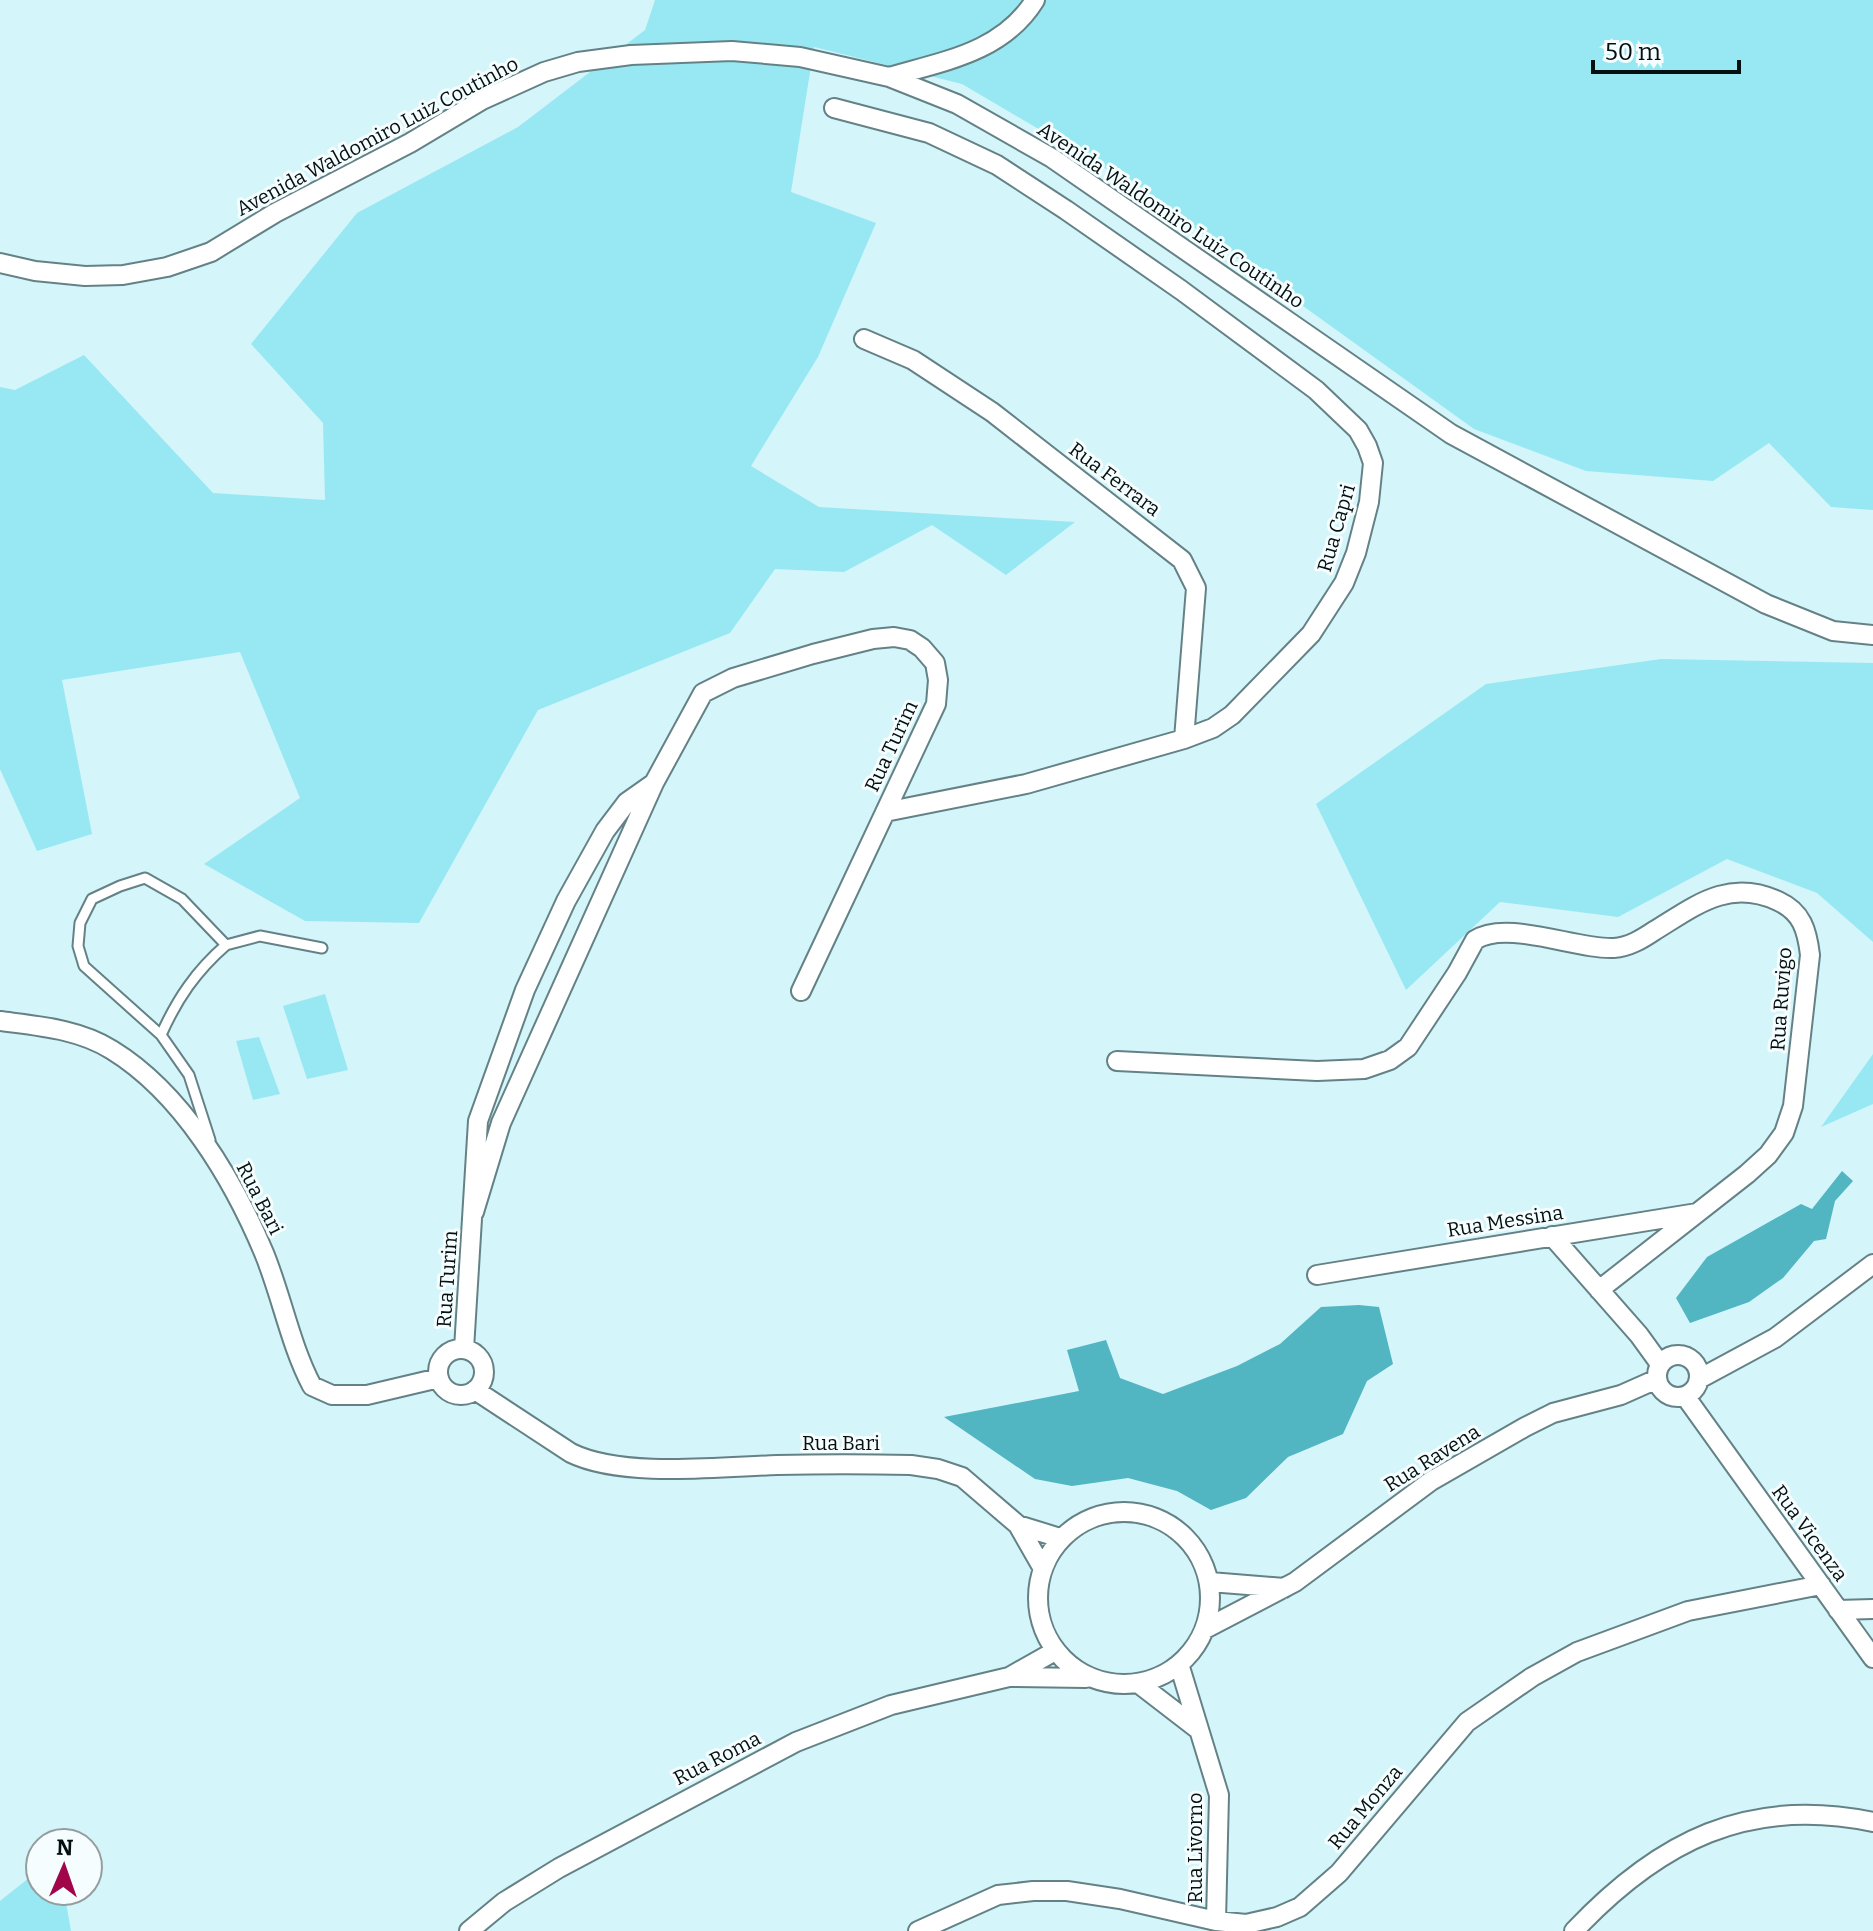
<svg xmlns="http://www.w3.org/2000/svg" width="1873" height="1931" viewBox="0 0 1873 1931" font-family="Bitter,serif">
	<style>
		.green { fill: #98e8f3 }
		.water { fill: #51b5c2 }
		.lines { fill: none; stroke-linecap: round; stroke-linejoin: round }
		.service-casing { stroke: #648286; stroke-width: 13 }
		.minor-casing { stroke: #648286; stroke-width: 22 }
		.service { stroke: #fff; stroke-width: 9 }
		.minor { stroke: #fff; stroke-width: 18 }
		.labels { text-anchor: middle; stroke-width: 6; stroke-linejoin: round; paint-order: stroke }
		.street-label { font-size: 20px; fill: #040f10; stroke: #f6fdfe }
	</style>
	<rect width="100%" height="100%" fill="#d4f5fa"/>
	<path class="green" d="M655,0H1873V510L1831,507L1769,443L1713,481L1586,471L1474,429L1139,188L962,84L814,47L791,192L876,223L818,357L751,466L819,507L1075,522L1006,575L932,525L844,572L775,569L730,633L538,710L419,923L305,921L204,864L300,798L240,652L62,680L92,834L37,851L0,769V387L15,390L84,355L213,493L325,500L323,423L251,344L357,213L518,127L645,30Z
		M1661,659L1873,663V942L1817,893L1727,859L1618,917L1500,902L1406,990L1316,804L1486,684Z
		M325,994L348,1070L307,1079L283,1006Z
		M259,1037L280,1094L253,1100L236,1041Z
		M1873,1054V1104L1821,1127Z
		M40,1869V1891H64L71,1931H0V1901Z"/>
	<path class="water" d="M1842,1171L1853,1181L1835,1201L1826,1239L1814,1241L1783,1278L1749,1302L1690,1323L1676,1298L1707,1257L1801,1204L1812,1209Z
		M1359,1305L1379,1307L1393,1364L1367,1381L1343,1434L1288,1457L1246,1498L1211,1510L1177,1491L1128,1478L1072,1486L1035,1479L944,1417L1079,1391L1067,1350L1106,1340L1120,1378L1163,1394L1237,1366L1280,1344L1321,1307Z"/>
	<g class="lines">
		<g class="service-casing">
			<path id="service" d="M226,945L260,936L322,948
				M161,1035C177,999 196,971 226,945L182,899L145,878L120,886L92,899L80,923L78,946L84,966L161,1035L189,1075L210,1140"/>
		</g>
		<g class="minor-casing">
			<path id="minor" d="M889,77C944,61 1003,52 1035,0
				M834,108L929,133L997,165L1066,210L1181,290L1316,390L1358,430L1367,446L1373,463L1369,502L1356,553L1344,583L1311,634L1232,715L1213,728L1184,739L1026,784L885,812
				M0,263L35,271L85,276L123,275L167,267L211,252L275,213L410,143L482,100L544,72L578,62L631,55L732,51L800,57L889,77L957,104L1052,158L1451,434L1766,604L1833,631L1873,635
				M864,339L913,360L992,412L1182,560L1196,588L1184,739
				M0,1021C38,1026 79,1029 112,1050C182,1093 233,1179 264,1253C282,1297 290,1344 312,1386L332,1395H367L439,1378
				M1117,1061L1317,1071L1364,1069L1390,1060L1408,1047L1457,973L1475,940C1507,919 1577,950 1614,948C1629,947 1642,939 1654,931C1695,906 1728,878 1778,901C1802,912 1807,930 1810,955L1793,1106L1784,1133L1768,1155L1747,1174L1599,1290
				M474,1212L501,1123L654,783L703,693L733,678L813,654L873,639L894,637L910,640L922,648L935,663L938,680L936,704L801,991
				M1552,1236L1639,1335L1660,1364
				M1317,1275L1697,1213
				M464,1349L478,1121L525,990L566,901L605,831L627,802L654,783
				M438 1372a23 23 0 1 1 46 0a23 23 0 1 1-46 0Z
				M1657 1376a21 21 0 1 1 42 0a21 21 0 1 1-42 0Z
				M1699,1379L1775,1338L1873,1264
				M475,1390L571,1453C622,1478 719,1467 777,1465C821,1464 866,1464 911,1465L938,1469L962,1477L1018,1525L1042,1567
				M1685,1396L1873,1658
				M1038 1598a86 86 0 1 1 172 0a86 86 0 1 1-172 0Z
				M1018,1525L1060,1538
				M1210,1582L1284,1588
				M1838,1610L1873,1609
				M1205,1629L1295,1582L1431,1481L1525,1427L1553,1413L1621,1395L1657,1379
				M1179,1664L1219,1795L1216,1921
				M1012,1677L1086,1678
				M1138,1683L1199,1730
				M469,1931L504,1902L559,1868L796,1742L891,1705L1009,1677L1055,1651
				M918,1931L998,1895L1033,1891H1067L1120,1899L1216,1921L1246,1924L1277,1917L1300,1907L1339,1873L1467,1722L1532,1677L1577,1652L1688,1611L1821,1585
				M1574,1931C1659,1841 1748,1796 1873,1822"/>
		</g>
		<use href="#service" class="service"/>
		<use href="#minor" class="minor"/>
	</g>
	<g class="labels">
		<g class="street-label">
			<text transform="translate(377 136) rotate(-28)" y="7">Avenida Waldomiro Luiz Coutinho</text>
			<text transform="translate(1171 215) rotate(34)" y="7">Avenida Waldomiro Luiz Coutinho</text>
			<text transform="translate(1115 479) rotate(37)" y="7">Rua Ferrara</text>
			<text transform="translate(1336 528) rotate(-74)" y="7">Rua Capri</text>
			<text transform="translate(891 746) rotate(-65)" y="7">Rua Turim</text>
			<text transform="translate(1781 999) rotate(-86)" y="7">Rua Ruvigo</text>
			<text transform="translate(260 1198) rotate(63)" y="7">Rua Bari</text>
			<text transform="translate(1505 1221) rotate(-9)" y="7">Rua Messina</text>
			<text transform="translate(447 1279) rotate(-86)" y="7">Rua Turim</text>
			<text x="841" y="1450">Rua Bari</text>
			<text transform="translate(1432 1458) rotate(-32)" y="7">Rua Ravena</text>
			<text transform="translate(1810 1533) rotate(54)" y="7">Rua Vicenza</text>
			<text transform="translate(717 1758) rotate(-27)" y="7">Rua Roma</text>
			<text transform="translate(1365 1807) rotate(-50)" y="7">Rua Monza</text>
			<text transform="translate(1195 1848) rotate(-90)" y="7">Rua Livorno</text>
		</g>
	</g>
	<g transform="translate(64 1867) rotate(2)"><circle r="38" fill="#f6fdfe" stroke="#959e9f" stroke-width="2"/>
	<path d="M0-6L14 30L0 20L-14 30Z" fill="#a00649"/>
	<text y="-12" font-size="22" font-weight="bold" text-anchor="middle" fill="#040f10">N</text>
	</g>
	<path d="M1593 60v12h146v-12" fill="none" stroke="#040f10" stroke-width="4"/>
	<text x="1605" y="60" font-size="24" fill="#040f10" stroke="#f6fdfe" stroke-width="6" paint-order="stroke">50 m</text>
</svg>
